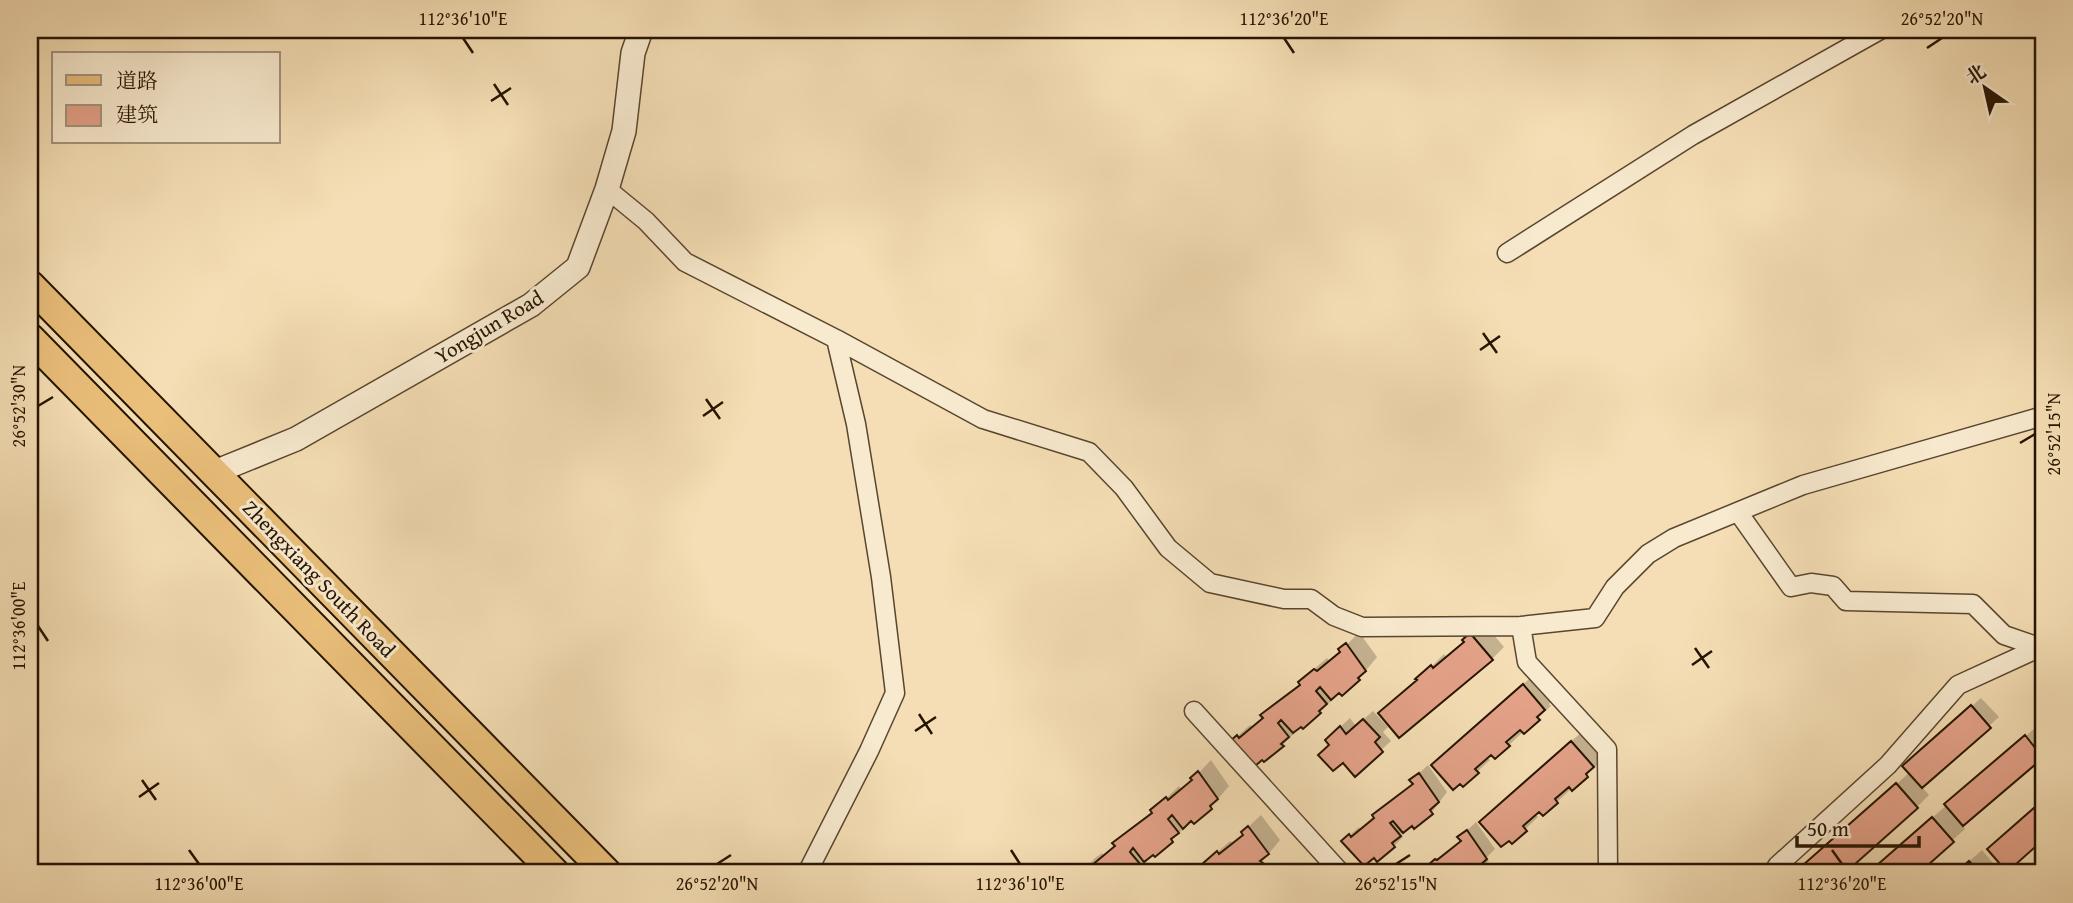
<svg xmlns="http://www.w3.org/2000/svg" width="2073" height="903" viewBox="0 0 2073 903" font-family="'Gentium Book Plus','Noto Serif SC',serif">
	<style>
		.shadow { fill: #0003 }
		.building { fill: #e4a289; stroke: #251401; stroke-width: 2 }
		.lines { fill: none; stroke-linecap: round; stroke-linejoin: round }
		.minor-casing { stroke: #59462e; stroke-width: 21 }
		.tertiary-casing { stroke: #59462e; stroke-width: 26 }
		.primary-casing { stroke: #251401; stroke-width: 32 }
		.minor { stroke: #f8eacf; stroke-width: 18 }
		.tertiary { stroke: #f8eacf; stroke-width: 23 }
		.primary { stroke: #eabf7a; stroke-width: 28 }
		.ticks { fill: none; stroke: #251401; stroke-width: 2.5 }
		.labels { text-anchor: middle; stroke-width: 6; stroke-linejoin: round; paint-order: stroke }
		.street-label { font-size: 21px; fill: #251401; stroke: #f8eacf }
		.neatline { fill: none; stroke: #251401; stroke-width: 2.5 }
		.ticks-label { font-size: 18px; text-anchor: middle; fill: #251401 }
	</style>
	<rect width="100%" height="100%" fill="#f5deb5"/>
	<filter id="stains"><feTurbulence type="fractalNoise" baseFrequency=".00286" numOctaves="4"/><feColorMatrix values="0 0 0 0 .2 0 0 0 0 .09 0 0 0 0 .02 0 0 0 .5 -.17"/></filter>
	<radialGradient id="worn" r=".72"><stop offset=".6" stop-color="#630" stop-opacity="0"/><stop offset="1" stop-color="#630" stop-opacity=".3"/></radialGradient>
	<path class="shadow" d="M1483,622L1504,647L1492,659L1419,679L1444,654L1446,657L1466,641Z
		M1359,632L1377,657L1359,679L1331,698L1332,700L1320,712L1293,731L1295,733L1265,760L1231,742L1250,725L1252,727L1264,717L1263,715L1275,703L1301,683L1313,670L1327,658L1330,661L1341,651Z
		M1536,673L1556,697L1549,704L1551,706L1509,745L1487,757L1490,760L1477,772L1445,753Z
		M1981,698L1999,717L1921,786L1929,795L1917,807L1842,873H1797L1910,772L1914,757Z
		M1373,711L1388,727L1383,732L1391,741L1355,774L1331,744L1336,731L1350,718L1356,726Z
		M2035,728L2043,737V756L1962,825L1965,829L1916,873H1869Z
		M1584,730L1605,754L1597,761L1599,763L1557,802L1535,814L1538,817L1512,842L1494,810Z
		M1211,760L1229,786L1211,807L1183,826L1184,828L1172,840L1155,855L1153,852L1145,859L1147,861L1134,873H1085L1083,871L1095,858L1102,853L1104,855L1116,845L1115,844L1127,831L1153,811L1179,786L1181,789L1193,779Z
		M1428,765L1447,792L1432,812L1404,830L1400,834L1403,837L1394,846L1343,841L1359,827L1360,829L1376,817L1374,815L1383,806L1414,783L1412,780Z
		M1261,815L1280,840L1262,862L1248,873H1194L1230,841L1233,843L1244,834L1243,832Z
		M1476,822L1495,849L1486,858L1489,861L1480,869L1475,873H1423L1431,863L1462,840L1460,837Z
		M1982,850L2001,873H1956Z
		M1315,865L1321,873H1306L1309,870Z"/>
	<path class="building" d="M1470,633L1493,660L1399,738L1378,713L1417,680L1415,679L1431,665L1433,668L1464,642L1462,640Z
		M1346,643L1366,671L1358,678L1360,680L1342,696L1339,693L1331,700L1320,687L1316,691L1327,704L1319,711L1321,713L1303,729L1301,727L1293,733L1281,720L1278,723L1289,737L1281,744L1284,746L1264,762L1262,760L1254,767L1229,742L1237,735L1239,738L1263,718L1260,715L1300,685L1298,682L1314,669L1317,671L1340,652L1338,649Z
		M1523,684L1545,710L1537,717L1540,720L1524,734L1520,730L1506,742L1510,746L1495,759L1491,755L1475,769L1479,773L1463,787L1460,784L1453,790L1431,765Z
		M1971,705L1991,728L1922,788L1902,766Z
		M1363,719L1380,737L1375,742L1383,752L1355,777L1343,763L1333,771L1318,755L1329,745L1325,740L1340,726L1346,734Z
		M2025,735L2043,758L1963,826L1944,804Z
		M1571,741L1594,767L1586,774L1588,777L1572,791L1569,787L1555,799L1558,803L1543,816L1539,812L1523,826L1527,831L1512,844L1509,841L1501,847L1479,822Z
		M1198,771L1218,799L1210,806L1212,809L1194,824L1191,821L1183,829L1172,815L1168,819L1179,833L1171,839L1173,842L1155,857L1153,855L1144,862L1133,848L1130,852L1141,865L1133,871L1135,873H1083L1081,870L1089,864L1091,866L1115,846L1112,843L1152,813L1150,810L1166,797L1168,800L1192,780L1190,778Z
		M1419,773L1439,802L1430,810L1433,814L1414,829L1412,826L1403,833L1393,821L1390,823L1401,836L1392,843L1395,847L1377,862L1374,858L1364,866L1341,841L1349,834L1351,837L1374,818L1372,815L1413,784L1409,780Z
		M1896,783L1918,808L1845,873H1794Z
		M2043,800V840L2007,872L1987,849Z
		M1932,817L1954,842L1919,873H1868Z
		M1248,826L1269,854L1260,861L1263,863L1250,873H1226L1223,870L1219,873H1197L1203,868L1201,865L1217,851L1219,854L1243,835L1241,832Z
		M1467,830L1487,859L1478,867L1481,871L1478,873H1421L1420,872L1435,859L1437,860L1461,841L1457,837Z
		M1969,861L1980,873H1955Z"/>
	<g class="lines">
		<g class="minor-casing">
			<path id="minor" d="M607,189L646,221L685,262L836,339L983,419L1089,452L1124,488L1168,548L1210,583L1284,599H1311L1334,616L1362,627L1521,626L1595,618L1615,587L1648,554L1674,538L1803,485L2043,416
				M1507,253L1693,135L1880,30
				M1738,512L1791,587L1811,583L1833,586L1846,601L1973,604L2004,635L2039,647
				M1521,626L1527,662L1607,749L1608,873
				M1194,711L1341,873
				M807,873L869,751L895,693L881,577L856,424L836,339
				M1784,873L1777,866L1888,765L1958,685L2043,646"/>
		</g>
		<g class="tertiary-casing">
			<path id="tertiary" d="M215,472L296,439L531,305L578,267L607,189L624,131L633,53L641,30"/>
		</g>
		<g class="primary-casing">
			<path id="primary" d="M30,285L607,873
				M30,338L555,873"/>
		</g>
		<use href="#minor" class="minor"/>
		<use href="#tertiary" class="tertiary"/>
		<use href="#primary" class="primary"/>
	</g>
	<path class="ticks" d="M463,38L473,53M1284,38L1294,53M1927,48L1942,38M494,84L508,105M491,101L511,88M1483,333L1497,353M1480,350L1500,336M706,399L720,419M38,406L53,397M703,416L723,402M2020,443L2035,434M38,626L48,641M1695,648L1709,668M1692,665L1712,651M919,714L932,734M915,731L936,717M142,780L156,800M139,797L159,783M189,850L199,864M1011,850L1020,864M1832,850L1842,864M717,864L731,855M1396,864L1410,855"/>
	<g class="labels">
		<g class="street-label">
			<text transform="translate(489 327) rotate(-31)" y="7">Yongjun Road</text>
			<text transform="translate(319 579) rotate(46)" y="7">Zhengxiang South Road</text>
		</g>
	</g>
	<rect width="2073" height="903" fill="none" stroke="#f5deb5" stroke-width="77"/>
	<rect x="52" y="52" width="228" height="91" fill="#f8eacf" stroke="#a4947d" stroke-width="2"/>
	<rect x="66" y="75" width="35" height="10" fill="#eabf7a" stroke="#a4947d" stroke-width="2"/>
	<text x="116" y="88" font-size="21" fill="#251401">道路</text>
	<rect x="66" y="105" width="35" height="21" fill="#e4a289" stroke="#a4947d" stroke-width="2"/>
	<text x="116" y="122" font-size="21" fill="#251401">建筑</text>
	<g transform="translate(1985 88) rotate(326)" stroke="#f8eacf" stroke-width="5" paint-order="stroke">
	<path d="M0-5L12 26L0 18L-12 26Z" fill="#251401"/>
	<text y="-10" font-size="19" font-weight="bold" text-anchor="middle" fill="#251401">北</text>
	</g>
	<path d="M1797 836v10h122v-10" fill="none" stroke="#251401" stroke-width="3.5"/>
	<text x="1807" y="836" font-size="21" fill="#251401" stroke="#f8eacf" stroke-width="5" paint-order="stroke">50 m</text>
	<rect x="38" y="38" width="1997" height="826" class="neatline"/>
	<g class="ticks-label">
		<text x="463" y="25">112°36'10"E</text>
		<text x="1284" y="25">112°36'20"E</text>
		<text x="1942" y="25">26°52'20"N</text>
		<text transform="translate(19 406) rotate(-90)" y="6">26°52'30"N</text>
		<text transform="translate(2054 434) rotate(-90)" y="6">26°52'15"N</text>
		<text transform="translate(19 626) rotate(-90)" y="6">112°36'00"E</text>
		<text x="199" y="890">112°36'00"E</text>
		<text x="717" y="890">26°52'20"N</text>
		<text x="1020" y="890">112°36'10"E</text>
		<text x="1396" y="890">26°52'15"N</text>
		<text x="1842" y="890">112°36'20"E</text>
	</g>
	<rect width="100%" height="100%" filter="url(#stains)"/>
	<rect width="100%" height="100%" fill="url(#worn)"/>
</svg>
